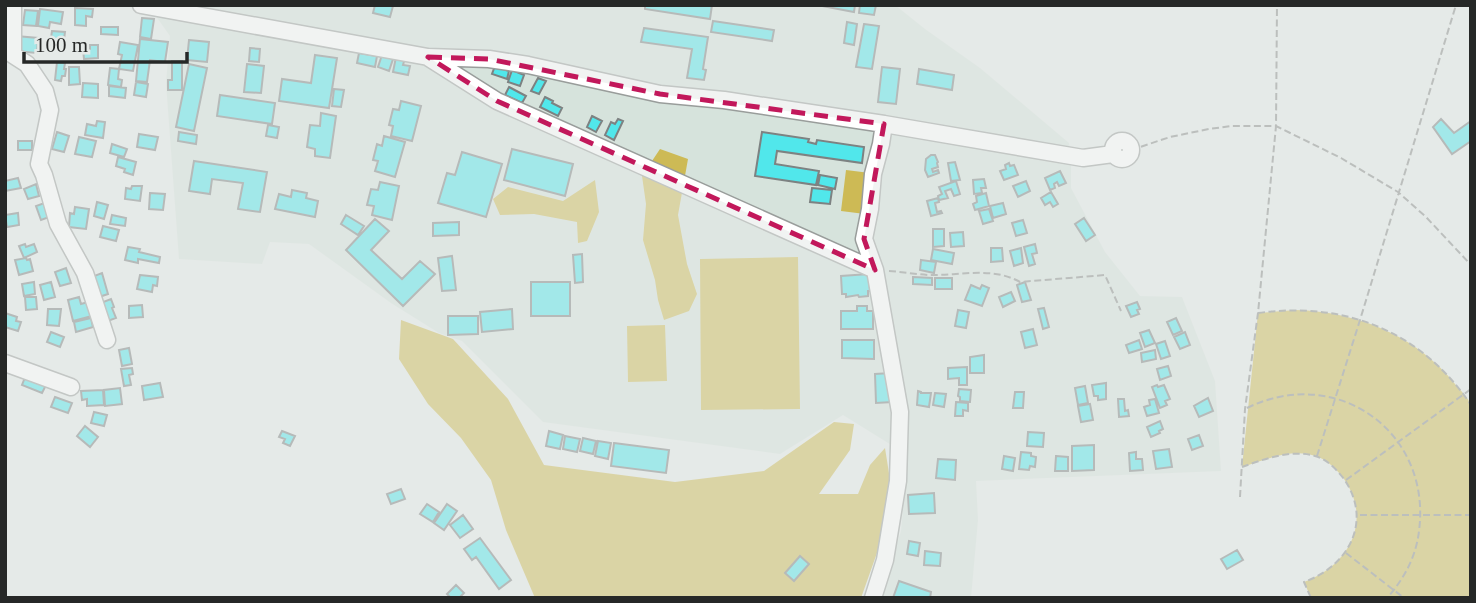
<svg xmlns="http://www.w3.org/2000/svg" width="1476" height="603" viewBox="0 0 1476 603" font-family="Georgia,serif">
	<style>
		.built { fill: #d6e3dc }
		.green { fill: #cdba55 }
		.building { fill: #51e7eb; stroke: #7d8282; stroke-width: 2 }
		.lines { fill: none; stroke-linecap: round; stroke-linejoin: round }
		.minor-casing { stroke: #999d9b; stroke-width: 19 }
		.path { stroke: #898d8b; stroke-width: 2; stroke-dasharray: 7 3.5; stroke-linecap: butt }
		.minor { stroke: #fff; stroke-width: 16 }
		.marked { fill: none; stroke: #c2185b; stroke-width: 5; stroke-dasharray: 14 9; stroke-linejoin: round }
	</style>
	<rect width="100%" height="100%" fill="#e5eae8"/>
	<path class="built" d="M155,5H895L925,29L980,68L1069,143L1071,159V188L1105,252L1140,296L1182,297L1215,381L1221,471L976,481L978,520L971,598H880L901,531L903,508L893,446L843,415L780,454L543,422L462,341L439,333L391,303L309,244L270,242L262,264L179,259L166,83L170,36L153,12Z"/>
	<path class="green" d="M660,149L688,159L678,215L687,264L697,294L689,311L664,320L658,300L655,280L643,240L646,204L642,176Z
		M846,170L870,173L865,214L841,211Z
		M595,180L599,212L587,241L578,243L577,222L534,214L500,215L493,199L508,187L563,201Z
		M798,257L800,409L701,410L700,259Z
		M1296,310C1357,312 1416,335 1455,384C1460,390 1469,398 1471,406C1473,414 1471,443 1471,454C1471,502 1471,550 1471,598H1311L1304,582C1349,566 1373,521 1344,479C1337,470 1327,459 1315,456C1292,448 1264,460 1242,467L1258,313Z
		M401,320L453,339L508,399L544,465L675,482L764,471L834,422L854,424L850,450L819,494H858L870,465L885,448L894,505L861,598H535L506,530L491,480L461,438L428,404L399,359Z
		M665,325L667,381L628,382L627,326Z"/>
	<path class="building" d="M375,5L393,6L390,17L373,13Z
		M645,5H712L710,19L645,9Z
		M817,5H855L854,12Z
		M860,5H876L874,15L859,13Z
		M75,8L93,9L92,17L86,16V26L75,25Z
		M40,9L63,12L61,24L50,22L49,28L38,26Z
		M25,10L38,11L36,26L23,25Z
		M142,18L154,19L151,39L140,37Z
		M713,21L774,30L772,41L711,32Z
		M847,22L857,24L854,45L844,43Z
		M864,24L879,26L872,69L856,67Z
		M101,27H118V35L101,34Z
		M644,28L708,37L703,69L706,70L704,80L687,78L692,49L641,42Z
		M52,31L65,32L63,47L50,45Z
		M16,36L38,38L37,53L15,51Z
		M140,39L168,42L165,62L150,60L147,82L136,81Z
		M189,40L209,42L207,62L187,60Z
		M120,42L138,45L133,71L119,69L122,55L118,54Z
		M90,45H98V58L84,59L83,49H90Z
		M250,48L260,49L259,62L249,61Z
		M359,53L377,56L375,67L357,63Z
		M315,55L337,58L329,108L279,101L282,79L311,83Z
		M382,55L393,59L389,71L378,67Z
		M396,57L405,58L403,65L410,66L408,75L393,72Z
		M172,61H182V90H168V80H172Z
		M57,62L65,63L64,69H66L65,76H62L61,81L55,80Z
		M189,64L207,68L194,131L176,127Z
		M247,64L264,66L261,93L244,92Z
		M495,66L509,71L507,79L492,74Z
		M69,67H79L80,84L69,85Z
		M882,67L900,69L896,104L878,102Z
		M110,68L119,69L118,79L122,80L121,87L108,85Z
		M919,69L954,75L952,90L917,84Z
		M512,70L524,75L520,86L508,82Z
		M538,78L546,81L539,94L531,91Z
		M136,82L148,84L146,97L134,95Z
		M83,83L98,84V98L82,97Z
		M109,86L126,88L125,98L109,96Z
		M509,87L526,96L522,103L505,95Z
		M334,89L344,90L341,107L332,106Z
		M220,95L275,103L272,124L217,116Z
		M545,97L553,101L552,103L562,108L558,116L540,107Z
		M401,101L421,106L412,141L391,136L393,126L389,125L393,109L399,110Z
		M321,113L336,116L330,158L315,156V149L307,147L310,125L320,126Z
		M592,116L602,121L596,132L587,127Z
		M618,119L623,121L614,140L605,135L611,122L615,124Z
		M1441,119L1454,133L1471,121V141L1452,154L1433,127Z
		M97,121L105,122L103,138L85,135L87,124L96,126Z
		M268,125L279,127L277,138L266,136Z
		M57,132L69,136L64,152L52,149Z
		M179,132L197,135L196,144L178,141Z
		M762,132L809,139L808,142L816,144L817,140L864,147L862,163L777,151L775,164L819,171L816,185L755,176Z
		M139,134L158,137L155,150L137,147Z
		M384,136L405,142L395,177L375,171L378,161L373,160L377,144L382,146Z
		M79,137L96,141L92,157L75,154Z
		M18,141H32V150H18Z
		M112,144L127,149L124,157L110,153Z
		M512,149L573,164L565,196L504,180Z
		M462,152L502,164L486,217L438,203L447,173L455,175Z
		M931,155H935L938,162L937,163L938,167L932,169L933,172L938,170L939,173L928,177L925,170L926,159Z
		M118,157L136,162L133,175L124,172L125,169L116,166Z
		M194,161L267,172L260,212L238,209L243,183L212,179L210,194L189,191Z
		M955,162L960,180L951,181L948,163Z
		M1009,163L1010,166L1014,165L1018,175L1004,180L1000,171L1006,169L1005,165Z
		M1060,171L1066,183L1059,186L1057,182L1054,184L1055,188L1050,190L1045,178Z
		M820,175L837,178L835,189L818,185Z
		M18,178L21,188L5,191V181Z
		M984,179L986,188H981L982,193L974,194L973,180Z
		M956,181L960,194L954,196L951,189L945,191L948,198L939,200L938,196L942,194L939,187Z
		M1026,181L1030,191L1018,197L1013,186Z
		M380,182L399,186L392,220L372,215L374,206L367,205L371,189L378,190Z
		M36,184L39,196L28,199L24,189Z
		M132,186H142L140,201L125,199L126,188L131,189Z
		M812,188L832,190L830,204L810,202Z
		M292,190L307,193L306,198L318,201L315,217L275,209L279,194L291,197Z
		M1051,192L1058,204L1053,207L1050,202L1045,205L1041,198Z
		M150,193L165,194L163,210L149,209Z
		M986,193L989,206L975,210L973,204L977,202L976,196Z
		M938,198L939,202L935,203L937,212L941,211L942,213L931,216L927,201Z
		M50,201L55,215L41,220L36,206Z
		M97,202L108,205L104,219L94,216Z
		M1003,203L1006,214L993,218L990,206Z
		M75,207L89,209L86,229L69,227L70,213L74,214Z
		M989,209L993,221L983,224L979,211Z
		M18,213L19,225L7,227L5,215Z
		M112,215L126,218L125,226L110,224Z
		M346,215L364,226L358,235L341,224Z
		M1084,218L1095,235L1086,241L1075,224Z
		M375,219L389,231L371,250L402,279L420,261L435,274L403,306L346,250Z
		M1023,220L1027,233L1016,236L1012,223Z
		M459,222V235L433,236V223Z
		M103,226L119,230L116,241L100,237Z
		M933,229H944V246L933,247Z
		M963,232L964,246L951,247L950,233Z
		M25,244L26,247L34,244L37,252L24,258L19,246Z
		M1035,244L1037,253L1032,254L1035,264L1029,266L1024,247Z
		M128,247L140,249L139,252L160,257L159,263L138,259V263L125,260Z
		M991,248H1002L1003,261L991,262Z
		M1021,248L1023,263L1014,266L1010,251Z
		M933,249L954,253L952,264L931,260Z
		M582,254L583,282L575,283L573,255Z
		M452,256L456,290L442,291L438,258Z
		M26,258L27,260L30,259L33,271L19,275L15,260Z
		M921,260L936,262L934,273L920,270Z
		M66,268L71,283L60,286L55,272Z
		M102,273L108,294L96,298L89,278Z
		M869,274L870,291H868V296L859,297L858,295L846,297V294H842L841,276Z
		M140,275L158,277L157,286L153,285L152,292L137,289Z
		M913,277L932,278V285L913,284Z
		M935,278H952V289H935Z
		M34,282L35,294L24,296L22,284Z
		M51,282L55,297L44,300L40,285Z
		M531,282H570V316H531Z
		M1025,282L1031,300L1022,302L1017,285Z
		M971,285L980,289L982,285L989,288L982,306L965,300Z
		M1011,292L1015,301L1003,307L999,297Z
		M25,297H36L37,309L26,310Z
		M79,297L81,304L88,302L92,316L73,321L68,300Z
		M111,299L114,307L112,308L116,318L105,322L98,304Z
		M1137,302L1140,309L1137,310L1139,314L1131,317L1126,306Z
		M142,305L143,317L129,318V306Z
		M857,306H867V311H873V329H841V311H857Z
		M1044,308L1049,327L1043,329L1038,309Z
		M48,309H61L59,326L47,325Z
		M512,309L513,329L482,332L480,312Z
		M958,310L969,312L966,328L955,326Z
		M5,313L17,317L16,321L21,322L18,331L5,327Z
		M448,316H478V334L448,335Z
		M91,318L93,327L76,332L74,322Z
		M1176,318L1182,331L1173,335L1167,322Z
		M1033,329L1037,345L1025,348L1021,332Z
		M1149,330L1155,343L1145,347L1140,333Z
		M51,332L64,337L60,347L47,342Z
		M1185,332L1190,345L1180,349L1174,337Z
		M842,340H874V359L842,358Z
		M1139,340L1142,349L1129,353L1126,345Z
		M1165,341L1170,356L1161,359L1156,344Z
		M129,348L132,364L122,366L119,350Z
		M1155,350L1156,359L1142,362L1141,353Z
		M984,355V373H970V357Z
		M1168,366L1171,376L1160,380L1157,369Z
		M967,367V385H959V378L948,379V368Z
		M132,368L133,374L129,375L131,385L124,386L121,369Z
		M891,373L892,402L876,403L875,374Z
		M26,375L47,383L42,393L22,385Z
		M160,383L163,397L144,400L142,386Z
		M1106,383V399L1098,400V396H1094L1092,385Z
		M1157,385L1158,387L1164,385L1170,399L1165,401L1167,405L1160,408L1152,387Z
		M1085,386L1088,403L1078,405L1075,388Z
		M120,388L122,404L105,406L104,390Z
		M959,389L971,390L970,402L960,401V397L958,396Z
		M103,390L104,405L87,406V399L82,400L81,391Z
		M918,391L921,392V393H931L929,407L917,405Z
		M1015,392H1024L1023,408H1013Z
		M935,393L946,394L944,407L933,405Z
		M55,397L72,403L68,413L51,407Z
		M1208,398L1213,411L1199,417L1194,406Z
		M1118,399H1124L1125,411L1128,410L1129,416L1119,417Z
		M1155,399L1159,413L1147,416L1144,407L1150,405L1149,400Z
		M956,402L968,403V411L963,410V416H955Z
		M1090,404L1093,420L1081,422L1078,406Z
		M94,412L107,415L104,426L91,423Z
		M1160,421L1163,429L1159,431L1160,433L1151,437L1147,427Z
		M85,426L98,437L90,447L77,436Z
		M282,431L295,436L290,446L283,443L285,439L279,437Z
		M549,431L563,435L560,449L546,446Z
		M1028,432L1044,433L1043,447L1027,446Z
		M1199,435L1203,446L1192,450L1188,439Z
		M565,436L580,439L577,452L563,449Z
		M583,438L596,441L593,454L580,451Z
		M598,441L611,443L608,459L595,456Z
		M614,443L669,450L666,473L611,466Z
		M1094,445V470L1072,471V446Z
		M1169,449L1172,467L1156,469L1153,451Z
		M1021,452L1031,453V456L1036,457L1035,467L1030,466L1029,470L1019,469Z
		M1136,452V459H1142L1143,470L1130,471L1129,453Z
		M1004,456L1015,458L1013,471L1002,469Z
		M1056,456L1068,457V471H1055Z
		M938,459L956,460L955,480L936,478Z
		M401,489L405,499L391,504L387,494Z
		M934,493L935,513L909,514L908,495Z
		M427,504L439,512L433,522L420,514Z
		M447,504L457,511L444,530L434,523Z
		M463,515L473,529L460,538L450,525Z
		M480,538L511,580L499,589L476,557L472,560L464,549Z
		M909,541L920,543L918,556L907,554Z
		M1237,550L1243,560L1227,569L1221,559Z
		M925,551L941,553L940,566L924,565Z
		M800,556L809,564L794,581L785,573Z
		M899,581L931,592L930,598H893Z
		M456,585L464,593L459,598H451L447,594Z"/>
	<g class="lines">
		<g class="minor-casing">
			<path id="minor" d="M13,5V55L27,64L45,91L50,110L39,164L44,175L58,224L85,273L107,340
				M141,5L428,57L489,59L528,65L660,94L724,100L884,124L881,144L873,174L870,209L864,239L875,270L900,412L898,481L885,560L873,598
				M429,58L497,101L875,270
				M884,124L1083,158L1113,154
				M1113 150a9 9 0 1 1 18 0a9 9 0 1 1-18 0Z
				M5,363L71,387"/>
		</g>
		<path class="path" d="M1131,150L1170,137L1209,129L1231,126H1276L1341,158L1398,192L1426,217L1471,265
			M889,271C902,272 915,274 928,275C959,276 991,266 1020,282L1105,275L1121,311
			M1258,313C1345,301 1421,331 1471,405
			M1247,408C1337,364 1432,432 1419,531C1416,557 1404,579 1387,598
			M1317,456L1360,320L1456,5
			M1242,467C1264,459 1292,449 1315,456C1327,459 1337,470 1344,479C1373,521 1349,566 1304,582L1311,598
			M1346,480L1471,389
			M1240,497L1245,409L1258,313L1276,126L1277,5
			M1360,515H1471
			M1346,553L1404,598"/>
		<use href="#minor" class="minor"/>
	</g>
	<path d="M0 0H1476V603H0ZM428,57L489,59L660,94L884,124L864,239L875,270L497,101Z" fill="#e5eae8" fill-opacity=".55" fill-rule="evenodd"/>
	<path class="marked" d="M428,57L489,59L660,94L884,124L864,239L875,270L497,101Z"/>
	<rect width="1476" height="603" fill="none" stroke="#262827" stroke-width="14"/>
	<path d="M24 52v10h163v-10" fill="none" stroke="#262827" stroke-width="3.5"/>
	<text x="35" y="52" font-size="21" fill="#262827" stroke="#e5eae8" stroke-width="5" paint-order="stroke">100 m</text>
</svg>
